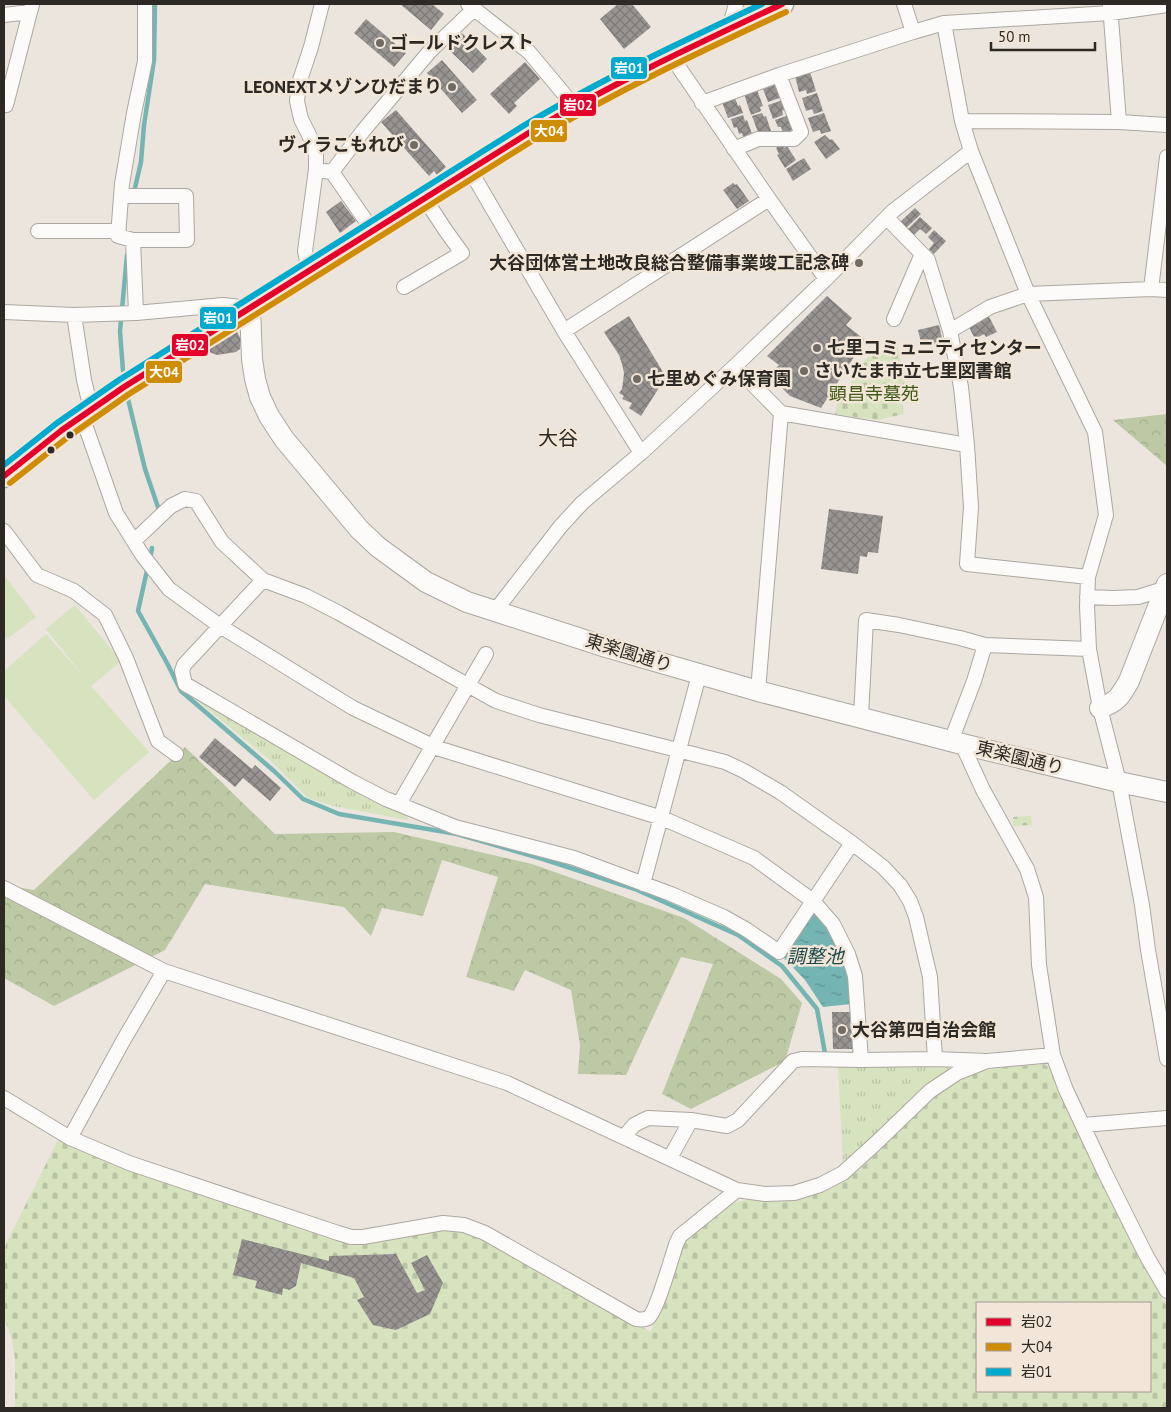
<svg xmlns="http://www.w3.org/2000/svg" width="1171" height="1412" viewBox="0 0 1171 1412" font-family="'PT Sans','Noto Sans JP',sans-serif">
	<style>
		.grass { fill: #d6e3be }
		.forest { fill: url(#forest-crowns) }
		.cemetery { fill: url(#cemetery-stones); fill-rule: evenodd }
		.park { fill: url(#park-tufts) }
		.water { fill: url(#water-ripples) }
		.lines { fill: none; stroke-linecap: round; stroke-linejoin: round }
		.stream { stroke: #74b5b4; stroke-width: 4.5 }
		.building { fill: url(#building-cross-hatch) }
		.street-casing { stroke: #aca7a0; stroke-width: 16 }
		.secondary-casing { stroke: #aca7a0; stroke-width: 22 }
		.primary-casing { stroke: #aca7a0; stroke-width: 25 }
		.street { stroke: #fcfbfa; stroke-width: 14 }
		.secondary { stroke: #fcfbfa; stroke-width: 20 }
		.primary { stroke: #fcfbfa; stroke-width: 22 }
		.bus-1-casing { stroke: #f1e6d7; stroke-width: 10 }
		.bus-2-casing { stroke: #f1e6d7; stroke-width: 10 }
		.bus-3-casing { stroke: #f1e6d7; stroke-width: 10 }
		.bus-1 { stroke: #e4002b; stroke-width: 6 }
		.bus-2 { stroke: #cf8d07; stroke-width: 6 }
		.bus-3 { stroke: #00a9ce; stroke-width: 6 }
		.poi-dot { fill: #706b65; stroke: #f1e6d7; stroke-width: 2 }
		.bus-dot { fill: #2d2924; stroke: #f1e6d7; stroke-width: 2 }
		.labels { text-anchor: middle; stroke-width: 5; stroke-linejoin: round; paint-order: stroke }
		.poi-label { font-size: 18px; font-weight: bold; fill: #2d2924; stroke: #f1e6d7; text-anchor: start }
		.park-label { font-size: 18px; fill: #405919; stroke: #f1e6d7 }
		.street-label { font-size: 18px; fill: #2d2924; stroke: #f1e6d7 }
		.water-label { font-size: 19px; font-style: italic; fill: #1d4849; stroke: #f1e6d7 }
		.quarter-label { font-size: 20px; fill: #2d2924; stroke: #f1e6d7 }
		.line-badge { stroke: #f1e6d7; stroke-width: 2 }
		.badge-label { font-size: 14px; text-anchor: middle; font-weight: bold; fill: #fff }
	</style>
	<defs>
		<pattern id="forest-crowns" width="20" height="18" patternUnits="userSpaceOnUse" patternTransform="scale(1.25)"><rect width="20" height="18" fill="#bcc9a4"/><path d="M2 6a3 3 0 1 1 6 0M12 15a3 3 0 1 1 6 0" fill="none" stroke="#a2ad8d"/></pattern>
		<pattern id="cemetery-stones" width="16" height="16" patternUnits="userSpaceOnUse" patternTransform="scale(1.25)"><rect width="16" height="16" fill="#d6e3be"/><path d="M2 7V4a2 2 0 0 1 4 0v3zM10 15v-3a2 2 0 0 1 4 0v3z" fill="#b8c3a3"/></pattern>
		<pattern id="park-tufts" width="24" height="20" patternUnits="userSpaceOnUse" patternTransform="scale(1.25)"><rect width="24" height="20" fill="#d6e3be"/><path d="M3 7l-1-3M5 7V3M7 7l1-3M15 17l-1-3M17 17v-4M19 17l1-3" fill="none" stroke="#b8c3a3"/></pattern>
		<pattern id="water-ripples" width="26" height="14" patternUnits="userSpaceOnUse" patternTransform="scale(1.25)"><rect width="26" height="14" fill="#74b5b4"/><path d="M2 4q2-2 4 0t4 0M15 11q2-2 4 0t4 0" fill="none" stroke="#609392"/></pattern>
		<pattern id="building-cross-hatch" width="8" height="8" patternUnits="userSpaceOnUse" patternTransform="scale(1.25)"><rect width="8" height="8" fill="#989492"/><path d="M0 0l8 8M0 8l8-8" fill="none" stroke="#7c7977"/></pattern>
	</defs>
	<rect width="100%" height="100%" fill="#ebe5dd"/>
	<path class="grass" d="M4,575L36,617L7,639L4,635Z
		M75,605L121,661L91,686L149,752L94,800L4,696V671L46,634L86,679L46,629Z"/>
	<path class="forest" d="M1167,414V466L1113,420Z
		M185,747L275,834L394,832L532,864L684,918L781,979L802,1003L785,1061L691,1109L662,1094L713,964L681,957L626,1075L578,1074L580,1045L571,990L525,970L514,991L466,977L498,877L442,860L423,916L382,908L371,936L344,907L205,884L165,950L54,1006L4,978V885L34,890Z"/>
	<path class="cemetery" d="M897,343L907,391L900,392L904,414L876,420L835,414L837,405L866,359Z
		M1031,816L1032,825L1013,826V817Z
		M1044,1064L1049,1067L1087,1154L1167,1307V1408H15V1358L12,1339L4,1317V1256L6,1244L58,1140L106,1162L342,1242H369L430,1227L472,1232L491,1241L651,1332L683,1244L687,1239C698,1230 719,1209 731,1204C749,1196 769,1202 788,1200C802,1199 819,1194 832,1188C855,1176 872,1158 890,1139C919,1109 949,1079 991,1069C1008,1066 1027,1066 1044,1064ZM977,1303H1150V1391H977Z"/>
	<path class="park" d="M184,690L408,812L407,820L334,806L308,798L270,760Z
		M838,1066H947L950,1071L919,1092L843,1165Z"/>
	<path class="water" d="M812,913H818L834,940L848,973L851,1004L823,1007L805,980L783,957Z"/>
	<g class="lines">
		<path class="stream" d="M134,192L141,162L144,125L154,60L155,4
			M123,371L120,331L127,255
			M128,399L145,469L160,513
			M150,559L152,548
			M148,566L138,611L167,663L181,691L274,771L303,799L339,814L457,834L543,859L635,889L738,935L782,966L817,1009L825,1053"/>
	</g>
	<path class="building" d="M400,4H432L444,14L431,30Z
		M618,4H632L651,27L624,49L600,19Z
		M366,19L406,53L394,67L354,33Z
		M462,33L487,59L473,73L447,48Z
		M442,60L477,100L462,113L427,73Z
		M525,62L540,79L514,103L517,106L509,114L490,94Z
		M810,72L816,91L807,94L806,90L799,92L795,76Z
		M777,84L785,96L768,102L763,89Z
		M757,90L763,106L760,107L761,111L751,115L744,94Z
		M817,93L823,111L814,114L812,109L806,111L802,98Z
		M735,98L738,106L740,105L743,113L728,118L722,102Z
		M786,99L789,108L782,111L783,115L773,119L768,105Z
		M396,110L446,167L437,175L434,171L429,176L381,122Z
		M762,113L764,117L766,116L771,131L759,135L752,116Z
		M824,113L831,131L821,134L820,130L813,132L808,118Z
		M792,114L795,129L783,133L781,127H778L775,120Z
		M743,115L745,121L747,120L752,134L743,137L742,133L739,134L737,127L734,128L731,119Z
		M825,135L830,140L832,139L840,149L826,159L814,142Z
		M782,144L784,148L787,146L796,160L785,168L777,155L779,154L776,148Z
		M804,158L811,169L793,181L786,169Z
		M733,183L735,185L737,184L749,201L737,209L723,190Z
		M341,201L356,221L340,233L326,212Z
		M915,208L921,214L906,228L900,222Z
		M920,217L932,228L926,234L920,229L914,235L908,229Z
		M934,230L946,241L934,254L929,249L934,243L928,237Z
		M827,296L852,318L846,325L865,340L821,408L790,396L769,375L779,365L767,356Z
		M988,315L997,332L986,337L984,334L975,339L968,325Z
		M629,316L666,377L641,416L629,408L632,403L622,399L624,396L619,393L622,389L623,382L624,373L622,364L619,355L604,332Z
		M939,325L943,343L922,347L918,330Z
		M237,332L241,339L240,349L236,352L217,355L209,352L208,349Z
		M829,509L883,516L878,553L868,552L867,557L860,556L858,574L821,569Z
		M215,738L252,769L255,765L281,788L270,801L243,778L235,787L199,757Z
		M832,1012H850V1025H854V1034H852V1049H833Z
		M242,1239L329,1261V1256L396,1254L417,1293L425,1290L411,1263L427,1255L443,1283L430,1314L396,1330L373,1325L357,1300L364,1297L354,1278L301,1263L296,1286L289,1290L283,1288L282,1295L255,1288L257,1281L233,1275Z"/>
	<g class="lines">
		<g class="street-casing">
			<path id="street" d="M468,4L529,52L574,106
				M904,4L913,32
				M1110,5L1119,122
				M4,15L30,12L32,5
				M944,23L962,121L971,151L1028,294L1095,432L1106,515L1088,577L1087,606L1089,649L1100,708L1119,782L1142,905L1148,950L1167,1059
				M729,29L736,4
				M671,56L769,199L826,279
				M702,103L779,75L913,32L944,23L1111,13L1167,5
				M4,105H6L30,12
				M962,121L1119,122L1167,125
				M734,149L758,139H794L801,132L779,75
				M470,170L564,331L641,453
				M324,171L332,172L373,231
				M332,172L363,131L430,51L474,9
				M121,196H186L187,240H133
				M887,218L928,260L950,331L961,387L967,445L971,507L967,564L1088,577
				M38,231H119
				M309,271L305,251L316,169V154L314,145L301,119L297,101L299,83L311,47L322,4
				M404,287L462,253L446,231L425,199
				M1151,289L1167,157
				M4,312L74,315L136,313L223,305L250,308
				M136,313L133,240L118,236L122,184L134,113L145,61V4
				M74,315L84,380L91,409
				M894,319L922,254
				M564,331L769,199
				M950,331L990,307L1028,294L1151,289L1167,290
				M735,366L781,413L967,445
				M82,416L116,513L143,556L169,589L220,626L353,708L437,748L662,818L754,858L813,901L833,924L848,954L855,976L861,1060
				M4,531L37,575L74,591L105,615L126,658L158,741L176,754
				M134,541L171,506L185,499L196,501L222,542L263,580L306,596L339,613L496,701L539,715L725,762L744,771L780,792L852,843L883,867L900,885L910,901L916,917L930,977L935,1059
				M263,580L184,665L182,671L185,684L353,782L386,799L455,827L574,858L671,894L724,917L747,930L779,952L852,843
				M1087,597L1113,598L1138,597L1167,588
				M495,611L560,527L582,503L641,453L735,366L826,279L893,211L971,151
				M758,691L781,413
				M861,717L866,620L899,625L960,638L985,645L1089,649
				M951,741L974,681L985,645
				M962,744L983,790L1027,869L1036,897L1039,965L1053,1055L1066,1090L1105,1173L1146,1255L1167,1291
				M399,804L486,654
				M643,884L699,675
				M4,888L164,971L507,1083L737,1190L765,1194L794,1193L820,1185L843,1173L876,1143L930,1091L957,1073L987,1061
				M4,1098L70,1138L129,1163L338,1233L351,1237H363L443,1223L464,1225L485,1233L636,1319C641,1320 644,1320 648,1318C657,1312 672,1255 677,1242L680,1236L737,1190
				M1083,1125L1167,1118
				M624,1137L634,1125L648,1118L691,1120L727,1126L738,1120L793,1061L802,1059L861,1060L935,1059L987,1061L1053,1055
				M70,1138L123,1041L164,971
				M670,1158L691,1120"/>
		</g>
		<g class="secondary-casing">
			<path id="secondary" d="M250,308L252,359L255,379L260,397L269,416L284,439L359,529L378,547L426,582L467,602L495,611L606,647L758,691L962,744L1119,782L1167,792
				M1100,708C1117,702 1120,697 1129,681L1167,584"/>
		</g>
		<g class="primary-casing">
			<path id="primary" d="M4,476C42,444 82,415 124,387L527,134L574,106L671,56L782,4"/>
		</g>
		<use href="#street" class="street"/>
		<use href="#secondary" class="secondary"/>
		<use href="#primary" class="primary"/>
		<g class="bus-1-casing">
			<path id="bus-1" d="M4,476L62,430L124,387L527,134C609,85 695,45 782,4"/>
		</g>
		<g class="bus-2-casing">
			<path id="bus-2" d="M10,483L68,437L129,394L532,141C613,93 699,52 786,12"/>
		</g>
		<g class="bus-3-casing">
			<path id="bus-3" d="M4,465L57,423L119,380L523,126C600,80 681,42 762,4"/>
		</g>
		<use href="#bus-1" class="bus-1"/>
		<use href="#bus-2" class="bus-2"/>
		<use href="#bus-3" class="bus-3"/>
	</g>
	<g class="poi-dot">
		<circle cx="380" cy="43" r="5"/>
		<circle cx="452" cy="87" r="5"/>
		<circle cx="414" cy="145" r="5"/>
		<circle cx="859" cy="263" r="5"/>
		<circle cx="817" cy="348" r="5"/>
		<circle cx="804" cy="371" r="5"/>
		<circle cx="637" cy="379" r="5"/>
		<circle cx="842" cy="1030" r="5"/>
	</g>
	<g class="bus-dot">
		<circle cx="70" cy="435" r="4.5"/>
		<circle cx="51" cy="450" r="4.5"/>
	</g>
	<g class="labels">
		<g class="poi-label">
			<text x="390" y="49">ゴールドクレスト</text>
			<text x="442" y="93" text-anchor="end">LEONEXTメゾンひだまり</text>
			<text x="404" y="151" text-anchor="end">ヴィラこもれび</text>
			<text x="849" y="269" text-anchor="end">大谷団体営土地改良総合整備事業竣工記念碑</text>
			<text x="827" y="354">七里コミュニティセンター</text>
			<text x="814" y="377">さいたま市立七里図書館</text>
			<text x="647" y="385">七里めぐみ保育園</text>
			<text x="852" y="1036">大谷第四自治会館</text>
		</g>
		<g class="park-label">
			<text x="874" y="400">顕昌寺墓苑</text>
		</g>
		<g class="street-label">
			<text transform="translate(629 653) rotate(17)" y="6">東楽園通り</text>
			<text transform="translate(1020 758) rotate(14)" y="6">東楽園通り</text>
		</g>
		<g class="water-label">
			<text x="815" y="963">調整池</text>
		</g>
		<g class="quarter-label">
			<text x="558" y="445">大谷</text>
		</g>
	</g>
	<g class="line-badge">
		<rect x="610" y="56" width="38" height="24" rx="5" fill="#00a9ce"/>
		<rect x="559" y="93" width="38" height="24" rx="5" fill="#e4002b"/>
		<rect x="530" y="119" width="38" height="24" rx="5" fill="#cf8d07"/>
		<rect x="199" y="306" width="38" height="24" rx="5" fill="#00a9ce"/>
		<rect x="171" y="333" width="38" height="24" rx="5" fill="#e4002b"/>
		<rect x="145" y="360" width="38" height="24" rx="5" fill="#cf8d07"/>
	</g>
	<g class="badge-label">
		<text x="629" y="73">岩01</text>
		<text x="578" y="110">岩02</text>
		<text x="549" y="136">大04</text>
		<text x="218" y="323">岩01</text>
		<text x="190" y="350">岩02</text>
		<text x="164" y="377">大04</text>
	</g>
	<rect width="1171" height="1412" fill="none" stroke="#2d2924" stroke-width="10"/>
	<rect x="976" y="1302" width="175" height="90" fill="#f1e6d7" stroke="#a39a8f"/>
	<rect x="986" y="1318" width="25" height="8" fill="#e4002b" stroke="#a39a8f"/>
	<text x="1021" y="1327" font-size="15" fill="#2d2924">岩02</text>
	<rect x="986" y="1343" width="25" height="8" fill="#cf8d07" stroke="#a39a8f"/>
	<text x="1021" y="1352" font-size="15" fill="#2d2924">大04</text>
	<rect x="986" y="1368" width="25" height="8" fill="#00a9ce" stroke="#a39a8f"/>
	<text x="1021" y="1377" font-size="15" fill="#2d2924">岩01</text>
	<path d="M991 42v8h104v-8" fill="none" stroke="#2d2924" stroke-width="2.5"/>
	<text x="998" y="42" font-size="15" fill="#2d2924" stroke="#f1e6d7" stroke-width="4" paint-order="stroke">50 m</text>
</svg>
